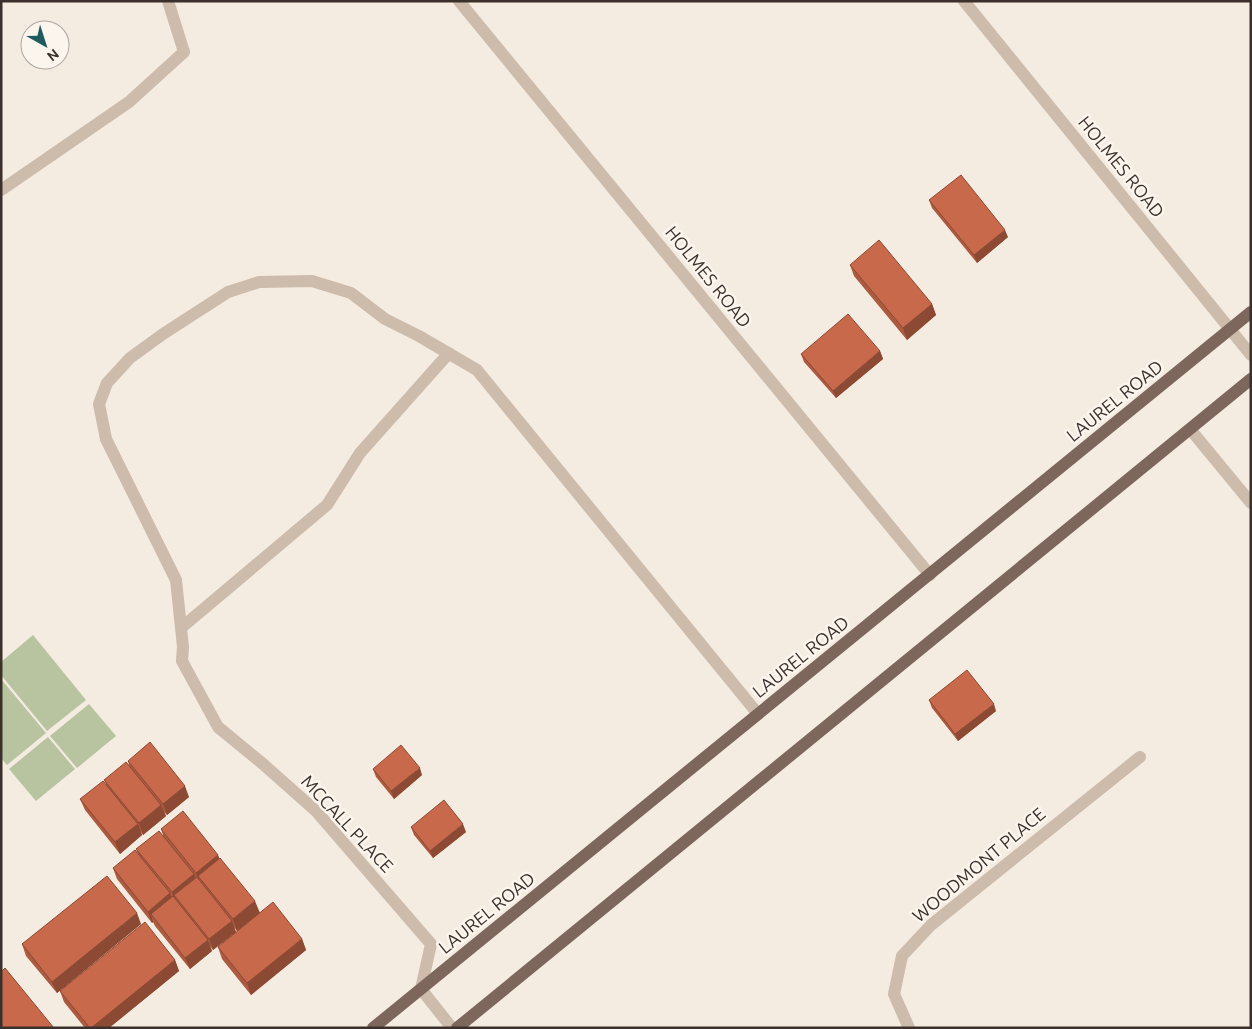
<svg xmlns="http://www.w3.org/2000/svg" width="1252" height="1029" viewBox="0 0 1252 1029" font-family="Ubuntu,sans-serif">
	<style>
		.green { fill: #b8c4a0 }
		.lines { fill: none; stroke-linecap: round; stroke-linejoin: round }
		.minor { stroke: #cdbbac; stroke-width: 12 }
		.major { stroke: #7d675c; stroke-width: 12 }
		.wall { fill: #ac5a40 }
		.shaded-wall { fill: #8c4a34 }
		.building { fill: #c8694b; stroke: #8c4a34 }
		.labels { text-anchor: middle; stroke-width: 5; stroke-linejoin: round; paint-order: stroke }
		.street-label { font-size: 18px; fill: #3b302b; stroke: #fbf5ee }
	</style>
	<rect width="100%" height="100%" fill="#f4ebe1"/>
	<path class="green" d="M33,635L86,700L47,731L1,675V662Z
		M1,679L46,733L7,765L1,758Z
		M89,704L116,736L77,768L50,736Z
		M48,737L75,769L36,801L9,769Z"/>
	<g class="lines">
		<path class="minor" d="M459,1L930,575
			M964,1L1251,355
			M1,190L129,102L184,52L168,1
			M1190,429L1251,503
			M181,628L327,505L360,453L449,353
			M452,1028L421,989L431,944L316,811L263,764L218,727L182,661L183,647L176,580L106,439L99,404L107,383L130,358L163,334L228,292L259,282L312,281L351,293L385,319L419,336L477,370L758,714
			M909,1028L894,994L902,956L931,925L1140,757"/>
		<path class="major" d="M373,1028L1251,312
			M457,1028L1251,379"/>
	</g>
	<path class="wall" d="M929,200L1008,237L977,263L932,208Z
		M850,265L932,304L936,315L907,340L854,276Z
		M880,351L883,359L836,398L804,362L801,354Z
		M929,700L996,711L958,741L932,708Z
		M128,761L189,797L167,815L164,812L166,816L143,835L141,832L142,835L120,854L85,810L80,799L106,784L104,780L129,765Z
		M373,769L422,775L394,799L376,777Z
		M411,827L466,832L433,858L414,835Z
		M161,829L218,855L219,859L260,913L237,931L234,927L236,932L213,950L210,946L212,951L190,969L155,926L153,922L152,923L117,879L113,868L138,854L136,849L163,835Z
		M141,924L57,993L26,956L22,944Z
		M302,939L306,950L251,995L222,959L218,947Z
		M175,960L179,971L109,1028H85L64,1002L60,991Z"/>
	<path class="shaded-wall" d="M1005,230L1008,237L977,263L974,255Z
		M932,304L936,315L907,340L903,328Z
		M880,351L883,359L836,398L833,391Z
		M994,704L996,711L958,741L955,734Z
		M420,768L422,775L394,799L391,791Z
		M185,786L189,797L167,815L163,804Z
		M161,805L166,816L143,835L139,823Z
		M138,824L142,835L120,854L115,842Z
		M463,824L466,832L433,858L430,851Z
		M218,855L222,866L198,876L201,883L200,884L196,873Z
		M194,874L198,886L174,895L177,903L176,904L172,892Z
		M170,893L174,905L151,914L153,922L152,923L148,912Z
		M255,901L260,913L237,931L233,919Z
		M137,913L141,924L57,993L52,982Z
		M232,921L236,932L213,950L209,939Z
		M302,939L306,950L251,995L247,983Z
		M208,940L212,951L190,969L185,958Z
		M175,960L179,971L109,1028H91Z"/>
	<path class="building" d="M961,175L1005,230L974,255L929,200Z
		M879,240L932,304L903,328L850,265Z
		M848,314L880,351L833,391L801,354Z
		M967,670L994,704L955,734L929,700Z
		M150,742L185,786L163,804L128,761Z
		M401,745L420,768L391,791L373,769Z
		M126,762L161,805L139,823L104,780Z
		M103,781L138,824L115,842L80,799Z
		M444,800L463,824L430,851L411,827Z
		M183,811L218,855L196,873L161,829Z
		M159,831L194,874L172,892L136,849Z
		M135,850L170,893L148,912L113,868Z
		M220,858L255,901L233,919L198,876Z
		M107,876L137,913L52,982L22,944Z
		M197,877L232,921L209,939L174,895Z
		M173,896L208,940L185,958L151,914Z
		M273,902L302,939L247,983L218,947Z
		M145,922L175,960L91,1028H90L60,991Z
		M5,968L54,1028H1V972Z"/>
	<g class="labels">
		<g class="street-label">
			<text transform="translate(1121 167) rotate(51)" y="6">HOLMES ROAD</text>
			<text transform="translate(708 277) rotate(51)" y="6">HOLMES ROAD</text>
			<text transform="translate(1115 401) rotate(-39)" y="6">LAUREL ROAD</text>
			<text transform="translate(801 657) rotate(-39)" y="6">LAUREL ROAD</text>
			<text transform="translate(347 824) rotate(47)" y="6">MCCALL PLACE</text>
			<text transform="translate(979 865) rotate(-40)" y="6">WOODMONT PLACE</text>
			<text transform="translate(487 913) rotate(-39)" y="6">LAUREL ROAD</text>
		</g>
	</g>
	<rect width="1252" height="1029" fill="none" stroke="#3b302b" stroke-width="5"/>
	<g transform="translate(45 45) rotate(141)"><circle r="24" fill="#fbf5ee" stroke="#aea6a0"/>
	<path d="M0-4L9 19L0 12L-9 19Z" fill="#1f5a5e"/>
	<text y="-8" font-size="14" font-weight="bold" text-anchor="middle" fill="#3b302b">N</text>
	</g>
</svg>
